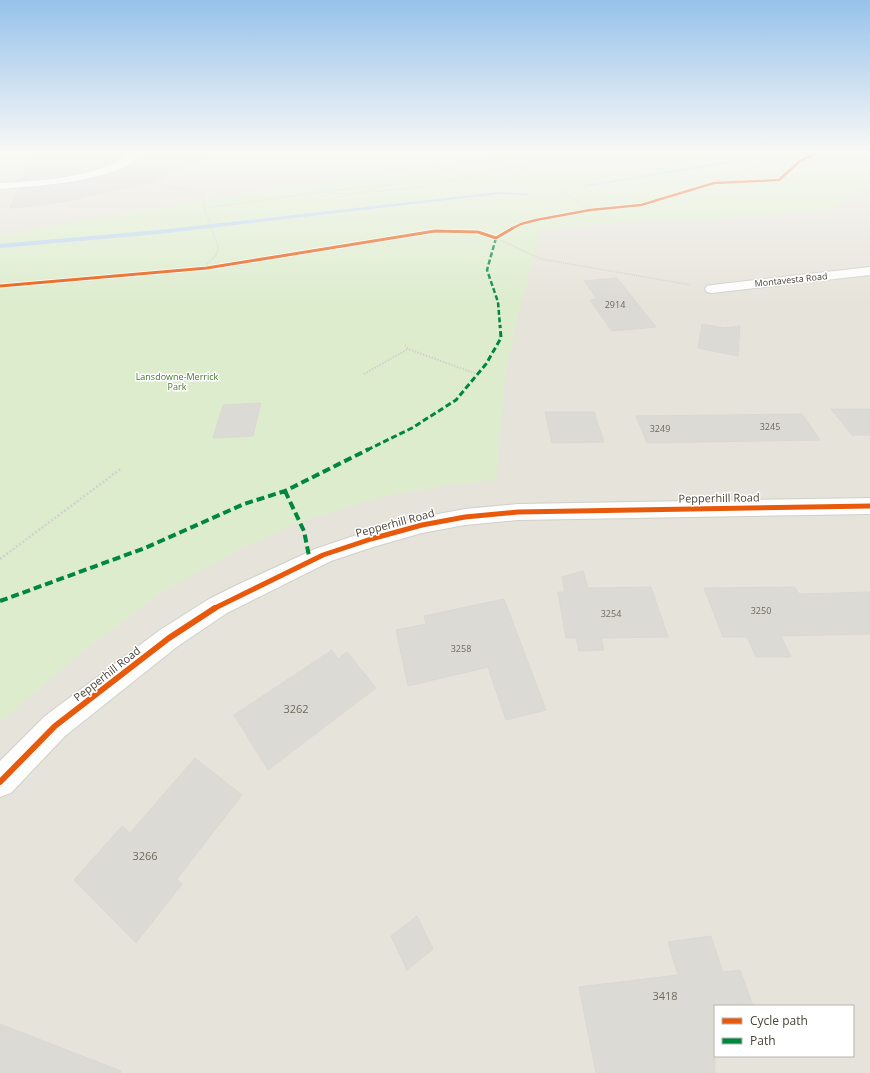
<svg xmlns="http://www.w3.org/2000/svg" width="870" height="1073" viewBox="0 0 870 1073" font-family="'Open Sans',sans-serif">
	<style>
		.residential { fill: #e6e3da; fill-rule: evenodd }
		.green { fill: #ddeccd }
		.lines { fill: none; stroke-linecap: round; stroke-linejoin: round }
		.stream { fill: #bdd6f0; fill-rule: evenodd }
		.building { fill: #dcdad4; stroke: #dad8d2 }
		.minor-casing { stroke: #d0cfca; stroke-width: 2 }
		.path-far3 { stroke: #d2d1cb; stroke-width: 1; stroke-dasharray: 1 1; stroke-linecap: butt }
		.path-far2 { stroke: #d2d1cb; stroke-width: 1.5; stroke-dasharray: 1 1; stroke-linecap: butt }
		.path-far1 { stroke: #d2d1cb; stroke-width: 2; stroke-dasharray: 1.5 1.5; stroke-linecap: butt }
		.path { stroke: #d2d1cb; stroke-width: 2.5; stroke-dasharray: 2 2; stroke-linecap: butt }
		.minor { fill: #fdfdfc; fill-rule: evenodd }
		.quiet-far2 { stroke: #00873e; stroke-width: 2.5; stroke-dasharray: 5 2.5; stroke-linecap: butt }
		.quiet-far1 { stroke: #00873e; stroke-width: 3; stroke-dasharray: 6 3; stroke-linecap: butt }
		.quiet { stroke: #00873e; stroke-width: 4; stroke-dasharray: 8 4; stroke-linecap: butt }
		.cycleway-far3-casing { stroke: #fff; stroke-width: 3.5 }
		.cycleway-far2-casing { stroke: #fff; stroke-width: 4.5 }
		.cycleway-far1-casing { stroke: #fff; stroke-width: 8 }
		.cycleway-casing { stroke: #fff; stroke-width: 9 }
		.cycleway-far3 { stroke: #e8590c; stroke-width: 2.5 }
		.cycleway-far2 { stroke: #e8590c; stroke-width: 3 }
		.cycleway-far1 { stroke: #e8590c; stroke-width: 5 }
		.cycleway { stroke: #e8590c; stroke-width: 6 }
		.labels { text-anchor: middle; stroke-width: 3; stroke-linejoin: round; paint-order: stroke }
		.far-street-label { font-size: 9px; fill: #494437; stroke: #fff }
		.number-label { font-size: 9px; fill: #6e6a5f }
		.far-park-label { font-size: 9px; fill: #417b2a; stroke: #fff }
		.street-label { font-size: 11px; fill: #494437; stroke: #fff }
		.near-number-label { font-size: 11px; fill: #6e6a5f }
	</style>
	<rect width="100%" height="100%" fill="#f2f1ec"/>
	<path class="residential" d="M0,153H870V1073H0ZM715,1006H853V1056H715Z"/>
	<path class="green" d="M517,153H870V185L834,209L716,219L648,220L542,229L520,306L506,371L496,480L448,485L384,496L303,521L241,548L160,593L77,656L0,722V235C172,203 344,177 517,153Z"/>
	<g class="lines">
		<path class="stream" d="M758,153H766L730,163L582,187L580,186L730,161Z
			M499,192L529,194L527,195L499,194L159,234L0,248V244L159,230Z"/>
	</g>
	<path class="building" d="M33,153H130L102,166L85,171L22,180Z
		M146,153H213L155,181L63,202L10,208L18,189L56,185L98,178L133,164Z
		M617,278L656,327L612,331L590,300L597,299L584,281Z
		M702,324L724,328L740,326L738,356L698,348Z
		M261,403L253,436L213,438L223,405Z
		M831,409H870V435H852Z
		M545,412H594L604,442L552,443Z
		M802,414L820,440L647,443L636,416Z
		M583,571L588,588L651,587L668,637L601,638L604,650L579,651L576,638H566L558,592H565L562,577Z
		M795,587L799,594L870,592V634L781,636L791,657H756L747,637H723L704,588Z
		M504,599L546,710L506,720L488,667L408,686L396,630L426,624L424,616Z
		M332,650L338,659L347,652L376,688L268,770L234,715Z
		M195,758L242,795L177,879L182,884L136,943L74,880L122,826L130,833Z
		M417,916L433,949L407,970L391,936Z
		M711,936L723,972L740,970L753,1006H715V1073H596L579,987L678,975L668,942Z
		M0,1024L121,1071V1073H0Z"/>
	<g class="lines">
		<g class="minor-casing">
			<path id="minor" d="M134,153H145C117,182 39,186 0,189V183C46,180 93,178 134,153Z
				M870,267V275L712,293L707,292L705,289L707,286L712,285Z
				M870,498V514L518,520L465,525L422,533L373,547L331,561L227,613L178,646L65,736L11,793L0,797V761L45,716L160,630L209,599L237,585L315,549L371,530L422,517L465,509L518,504Z"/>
		</g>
		<path class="path-far3" d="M403,153L467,177
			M522,165L590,210
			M139,180L203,194L204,208L212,229
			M696,188L794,153
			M326,191L452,179
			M204,208L320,192L347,194L423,187L547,159L631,153"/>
		<path class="path-far2" d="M496,238L541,259L691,285
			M207,268V264C224,250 218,247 211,228"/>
		<path class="path-far1" d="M405,345L408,349L477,374
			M364,374L408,349"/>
		<path class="path" d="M0,559L122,468"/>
		<use href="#minor" class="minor"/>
		<path class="quiet-far2" d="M496,238L487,270L498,302L500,326"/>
		<path class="quiet-far1" d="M367,450L412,428L456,400L486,364L501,338L500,325"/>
		<path class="quiet" d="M285,491L304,531L310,561
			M0,601L145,548L244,504L285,491L369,449"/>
		<g class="cycleway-far3-casing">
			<path id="cycleway-far3" d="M511,229L521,224L536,220L590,210L641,205L714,183L779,180L800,161L817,153"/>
		</g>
		<g class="cycleway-far2-casing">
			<path id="cycleway-far2" d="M0,286L207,268L435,231L478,232L496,238L513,228"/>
		</g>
		<g class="cycleway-far1-casing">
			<path id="cycleway-far1" d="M213,609L323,555L371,539L422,525L465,517L518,512L870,506"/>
		</g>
		<g class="cycleway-casing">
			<path id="cycleway" d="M0,782L55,726L169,638L215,608"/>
		</g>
		<use href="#cycleway-far3" class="cycleway-far3"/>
		<use href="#cycleway-far2" class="cycleway-far2"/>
		<use href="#cycleway-far1" class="cycleway-far1"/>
		<use href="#cycleway" class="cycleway"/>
	</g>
	<linearGradient id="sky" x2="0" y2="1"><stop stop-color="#97c2eb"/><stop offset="0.5" stop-color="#f9f9f6"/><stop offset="1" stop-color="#f9f9f6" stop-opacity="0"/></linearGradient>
	<rect width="870" height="304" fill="url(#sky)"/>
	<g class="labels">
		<g class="far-street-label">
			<text transform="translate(791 280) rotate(-6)" y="3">Montavesta Road</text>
		</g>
		<g class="number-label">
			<text x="615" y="308">2914</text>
			<text x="770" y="430">3245</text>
			<text x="660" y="432">3249</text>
			<text x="761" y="614">3250</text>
			<text x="611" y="617">3254</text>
			<text x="461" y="652">3258</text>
		</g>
		<g class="far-park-label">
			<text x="177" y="380">Lansdowne-Merrick<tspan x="177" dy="10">Park</tspan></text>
		</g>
		<g class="street-label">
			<text transform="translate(719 498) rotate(-1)" y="4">Pepperhill Road</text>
			<text transform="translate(395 523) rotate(-15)" y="4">Pepperhill Road</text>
			<text transform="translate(107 674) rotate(-38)" y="4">Pepperhill Road</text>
		</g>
		<g class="near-number-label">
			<text x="296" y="713">3262</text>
			<text x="145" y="860">3266</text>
			<text x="665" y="1000">3418</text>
		</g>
	</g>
	<rect x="714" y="1005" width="140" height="52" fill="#ffffff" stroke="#b6b4af"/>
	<rect x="722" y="1018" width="20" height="6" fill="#e8590c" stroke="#b6b4af"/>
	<text x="750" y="1025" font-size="12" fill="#494437">Cycle path</text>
	<rect x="722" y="1038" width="20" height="6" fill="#00873e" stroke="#b6b4af"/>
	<text x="750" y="1045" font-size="12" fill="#494437">Path</text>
</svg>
